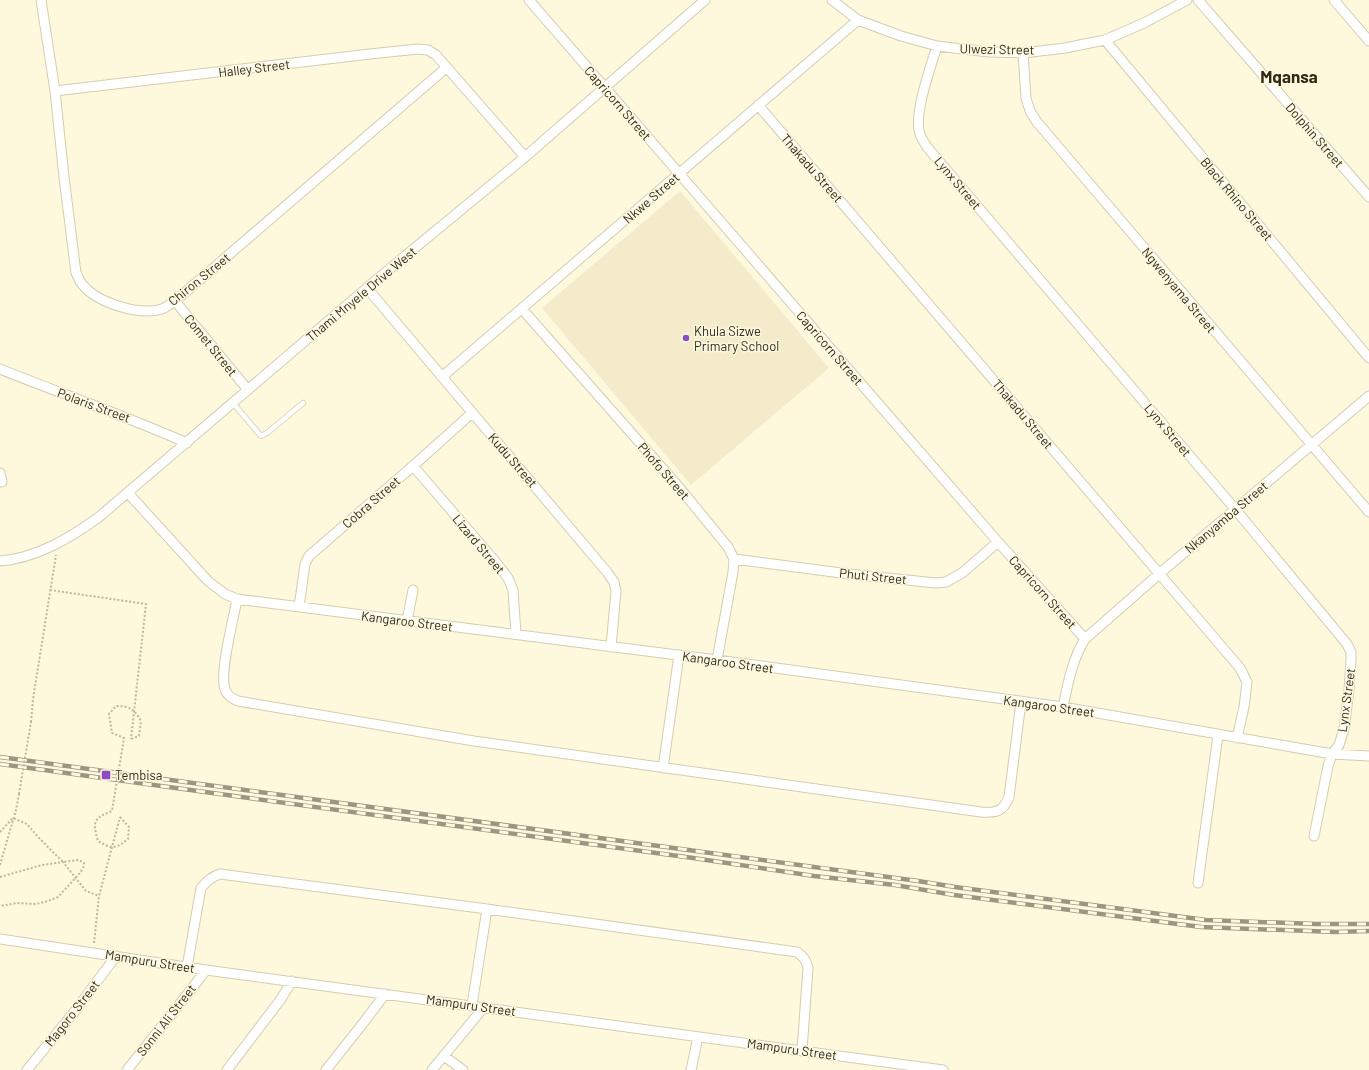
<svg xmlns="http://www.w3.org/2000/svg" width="1369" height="1070" viewBox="0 0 1369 1070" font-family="Barlow,sans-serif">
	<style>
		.built { fill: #f3ebc9 }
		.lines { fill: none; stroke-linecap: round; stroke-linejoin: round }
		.lane-casing { stroke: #d3cdb3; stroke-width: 6 }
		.street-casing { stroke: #d3cdb3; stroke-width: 11 }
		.path { stroke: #bcb7a1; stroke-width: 2; stroke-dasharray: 2 2; stroke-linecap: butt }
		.lane { stroke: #fff; stroke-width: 4.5 }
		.street { stroke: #fff; stroke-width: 9 }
		.rail-casing { stroke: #9a9683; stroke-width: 4.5 }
		.rail { stroke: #fef8dd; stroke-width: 3; stroke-dasharray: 9; stroke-linecap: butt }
		.path-bridge { stroke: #bcb7a1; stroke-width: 2; stroke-dasharray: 2 2; stroke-linecap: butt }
		.poi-dot { fill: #8c4dc2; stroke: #fef8dd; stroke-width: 1.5 }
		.labels { text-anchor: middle; stroke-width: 3; stroke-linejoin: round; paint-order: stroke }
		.street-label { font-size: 13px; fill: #2d2b21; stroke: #fef8dd }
		.poi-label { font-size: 13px; fill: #2d2b21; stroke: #fef8dd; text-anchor: start }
		.district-label { font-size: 17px; font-weight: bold; fill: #2f2a15; stroke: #fef8dd }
	</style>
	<rect width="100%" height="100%" fill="#fef8dd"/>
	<path class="built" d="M680,191L829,368L691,485L542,308Z"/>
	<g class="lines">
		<g class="lane-casing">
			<path id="lane" d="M233,403L261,436L267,433L303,403"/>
		</g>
		<g class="street-casing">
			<path id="street" d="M41,0L55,91L64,177L76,273C78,276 79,281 82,284C97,303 139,316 162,309C167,307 171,303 175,301L446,68
				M529,0L998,542L1085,639
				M832,0L858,20L901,36L937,46L989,52L1023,53L1065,48L1105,40L1144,23L1187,0
				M1198,0L1369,197
				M1334,0L1369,41
				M1105,40L1369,358
				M937,46C931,66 913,115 920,134C921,138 925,143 927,147L1235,509L1347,644L1351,652V660L1349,690L1344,729L1339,745L1332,754L1328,766L1314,836
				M1023,53L1026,98L1030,111L1037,122L1369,512
				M55,91L370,54L418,49L428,50L436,55L525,157
				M758,105L1240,668L1247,682L1244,707L1237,738
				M367,288L607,572L614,582L616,591L611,647
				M175,301L248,390
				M522,309L678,486L728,547L734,559L733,572L717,660
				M0,369C62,394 126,416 187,443
				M443,376L858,20
				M413,466L495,561L508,578L513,590L516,634
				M0,473L2,482
				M128,493L208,581L225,594L237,599L717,660L1063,707L1332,754L1369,756
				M734,559L849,574L936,583L946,582L962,573L998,542
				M0,561C37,558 70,538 99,517L381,276L525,157L705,0
				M237,599C234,617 219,673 225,689C227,696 232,698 238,701L474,741L981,812C996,813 1003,812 1009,797L1021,702
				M299,607L305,564L309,556L413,466L472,413
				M407,621L413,590
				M1063,707C1068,683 1072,660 1085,639L1159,574L1369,396
				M663,768L679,655
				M1198,883L1218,735
				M0,939L206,970L943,1070
				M187,967L201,888C207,881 211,877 220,874L487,909L797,952C804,957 806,960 808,968L802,1050
				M472,1005L487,909
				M444,1056L463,1070
				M27,1070L75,1011L116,956
				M127,1070L186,996L206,970
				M227,1070L281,999L292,981
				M326,1070L364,1022L385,994
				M432,1070L484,1007
				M691,1070L698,1037"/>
		</g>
		<path class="path" d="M50,590L146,604L131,739
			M31,722L33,699L56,555
			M0,832L13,818L27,824L38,837L63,862L79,860L84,863V866L80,873L58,897L48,901L36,904L17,903L0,906
			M0,865L16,810L19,794
			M0,877L42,865L63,862L86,891L99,896
			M94,943L99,896L120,817"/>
		<use href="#lane" class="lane"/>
		<use href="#street" class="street"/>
		<g class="rail-casing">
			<path id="rail" d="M0,757L918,881L955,887L1206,920L1316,924H1369
				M0,764L249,798L693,858L814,876L895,885L954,895L1201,927L1336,932L1369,931"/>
		</g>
		<use href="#rail" class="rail"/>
		<path class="path-bridge" d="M19,794L31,722
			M120,817L129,827L128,839C116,849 111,849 98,841C92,821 94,818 112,811L124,738L112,733L109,714L116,706C130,706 134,709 141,721L139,736L131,739"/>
	</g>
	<g class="poi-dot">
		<circle cx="686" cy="338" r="4"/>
		<rect x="101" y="770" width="10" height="10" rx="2"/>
	</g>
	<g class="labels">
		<g class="street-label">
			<text transform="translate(997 49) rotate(1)" y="5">Ulwezi Street</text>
			<text transform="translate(254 68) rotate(-7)" y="5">Halley Street</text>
			<text transform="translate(618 103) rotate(49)" y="5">Capricorn Street</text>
			<text transform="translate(1315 135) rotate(49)" y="5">Dolphin Street</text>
			<text transform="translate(812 168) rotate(49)" y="5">Thakadu Street</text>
			<text transform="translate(958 183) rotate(50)" y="5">Lynx Street</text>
			<text transform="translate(651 198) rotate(-41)" y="5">Nkwe Street</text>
			<text transform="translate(1237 199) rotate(50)" y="5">Black Rhino Street</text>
			<text transform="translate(199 279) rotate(-39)" y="5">Chiron Street</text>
			<text transform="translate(1179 290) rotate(50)" y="5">Ngwenyama Street</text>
			<text transform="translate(361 294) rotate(-40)" y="5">Thami Mnyele Drive West</text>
			<text transform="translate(211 345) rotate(51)" y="5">Comet Street</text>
			<text transform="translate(830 348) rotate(49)" y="5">Capricorn Street</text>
			<text transform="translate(94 405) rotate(20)" y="5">Polaris Street</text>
			<text transform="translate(1023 414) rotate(50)" y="5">Thakadu Street</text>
			<text transform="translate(1168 430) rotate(50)" y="5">Lynx Street</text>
			<text transform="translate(513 460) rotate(49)" y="5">Kudu Street</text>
			<text transform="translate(664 471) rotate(49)" y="5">Phofo Street</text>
			<text transform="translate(371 502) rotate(-41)" y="5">Cobra Street</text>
			<text transform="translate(1226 517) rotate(-40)" y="5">Nkanyamba Street</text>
			<text transform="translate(479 544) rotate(50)" y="5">Lizard Street</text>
			<text transform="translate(873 576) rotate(6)" y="5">Phuti Street</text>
			<text transform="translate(1043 592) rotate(48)" y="5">Capricorn Street</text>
			<text transform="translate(407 621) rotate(7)" y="5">Kangaroo Street</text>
			<text transform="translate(728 662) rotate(8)" y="5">Kangaroo Street</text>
			<text transform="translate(1346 700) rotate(-82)" y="5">Lynx Street</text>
			<text transform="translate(1049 706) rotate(8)" y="5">Kangaroo Street</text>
			<text transform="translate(150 961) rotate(9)" y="5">Mampuru Street</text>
			<text transform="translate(471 1005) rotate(8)" y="5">Mampuru Street</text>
			<text transform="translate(72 1013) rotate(-52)" y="5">Magoro Street</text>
			<text transform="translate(166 1020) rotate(-52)" y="5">Sonni Ali Street</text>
			<text transform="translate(792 1049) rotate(8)" y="5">Mampuru Street</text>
		</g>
		<g class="poi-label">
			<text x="694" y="336">Khula Sizwe<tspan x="694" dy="15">Primary School</tspan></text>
			<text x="115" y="780">Tembisa</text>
		</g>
		<g class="district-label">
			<text x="1289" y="83">Mqansa</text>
		</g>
	</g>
</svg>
